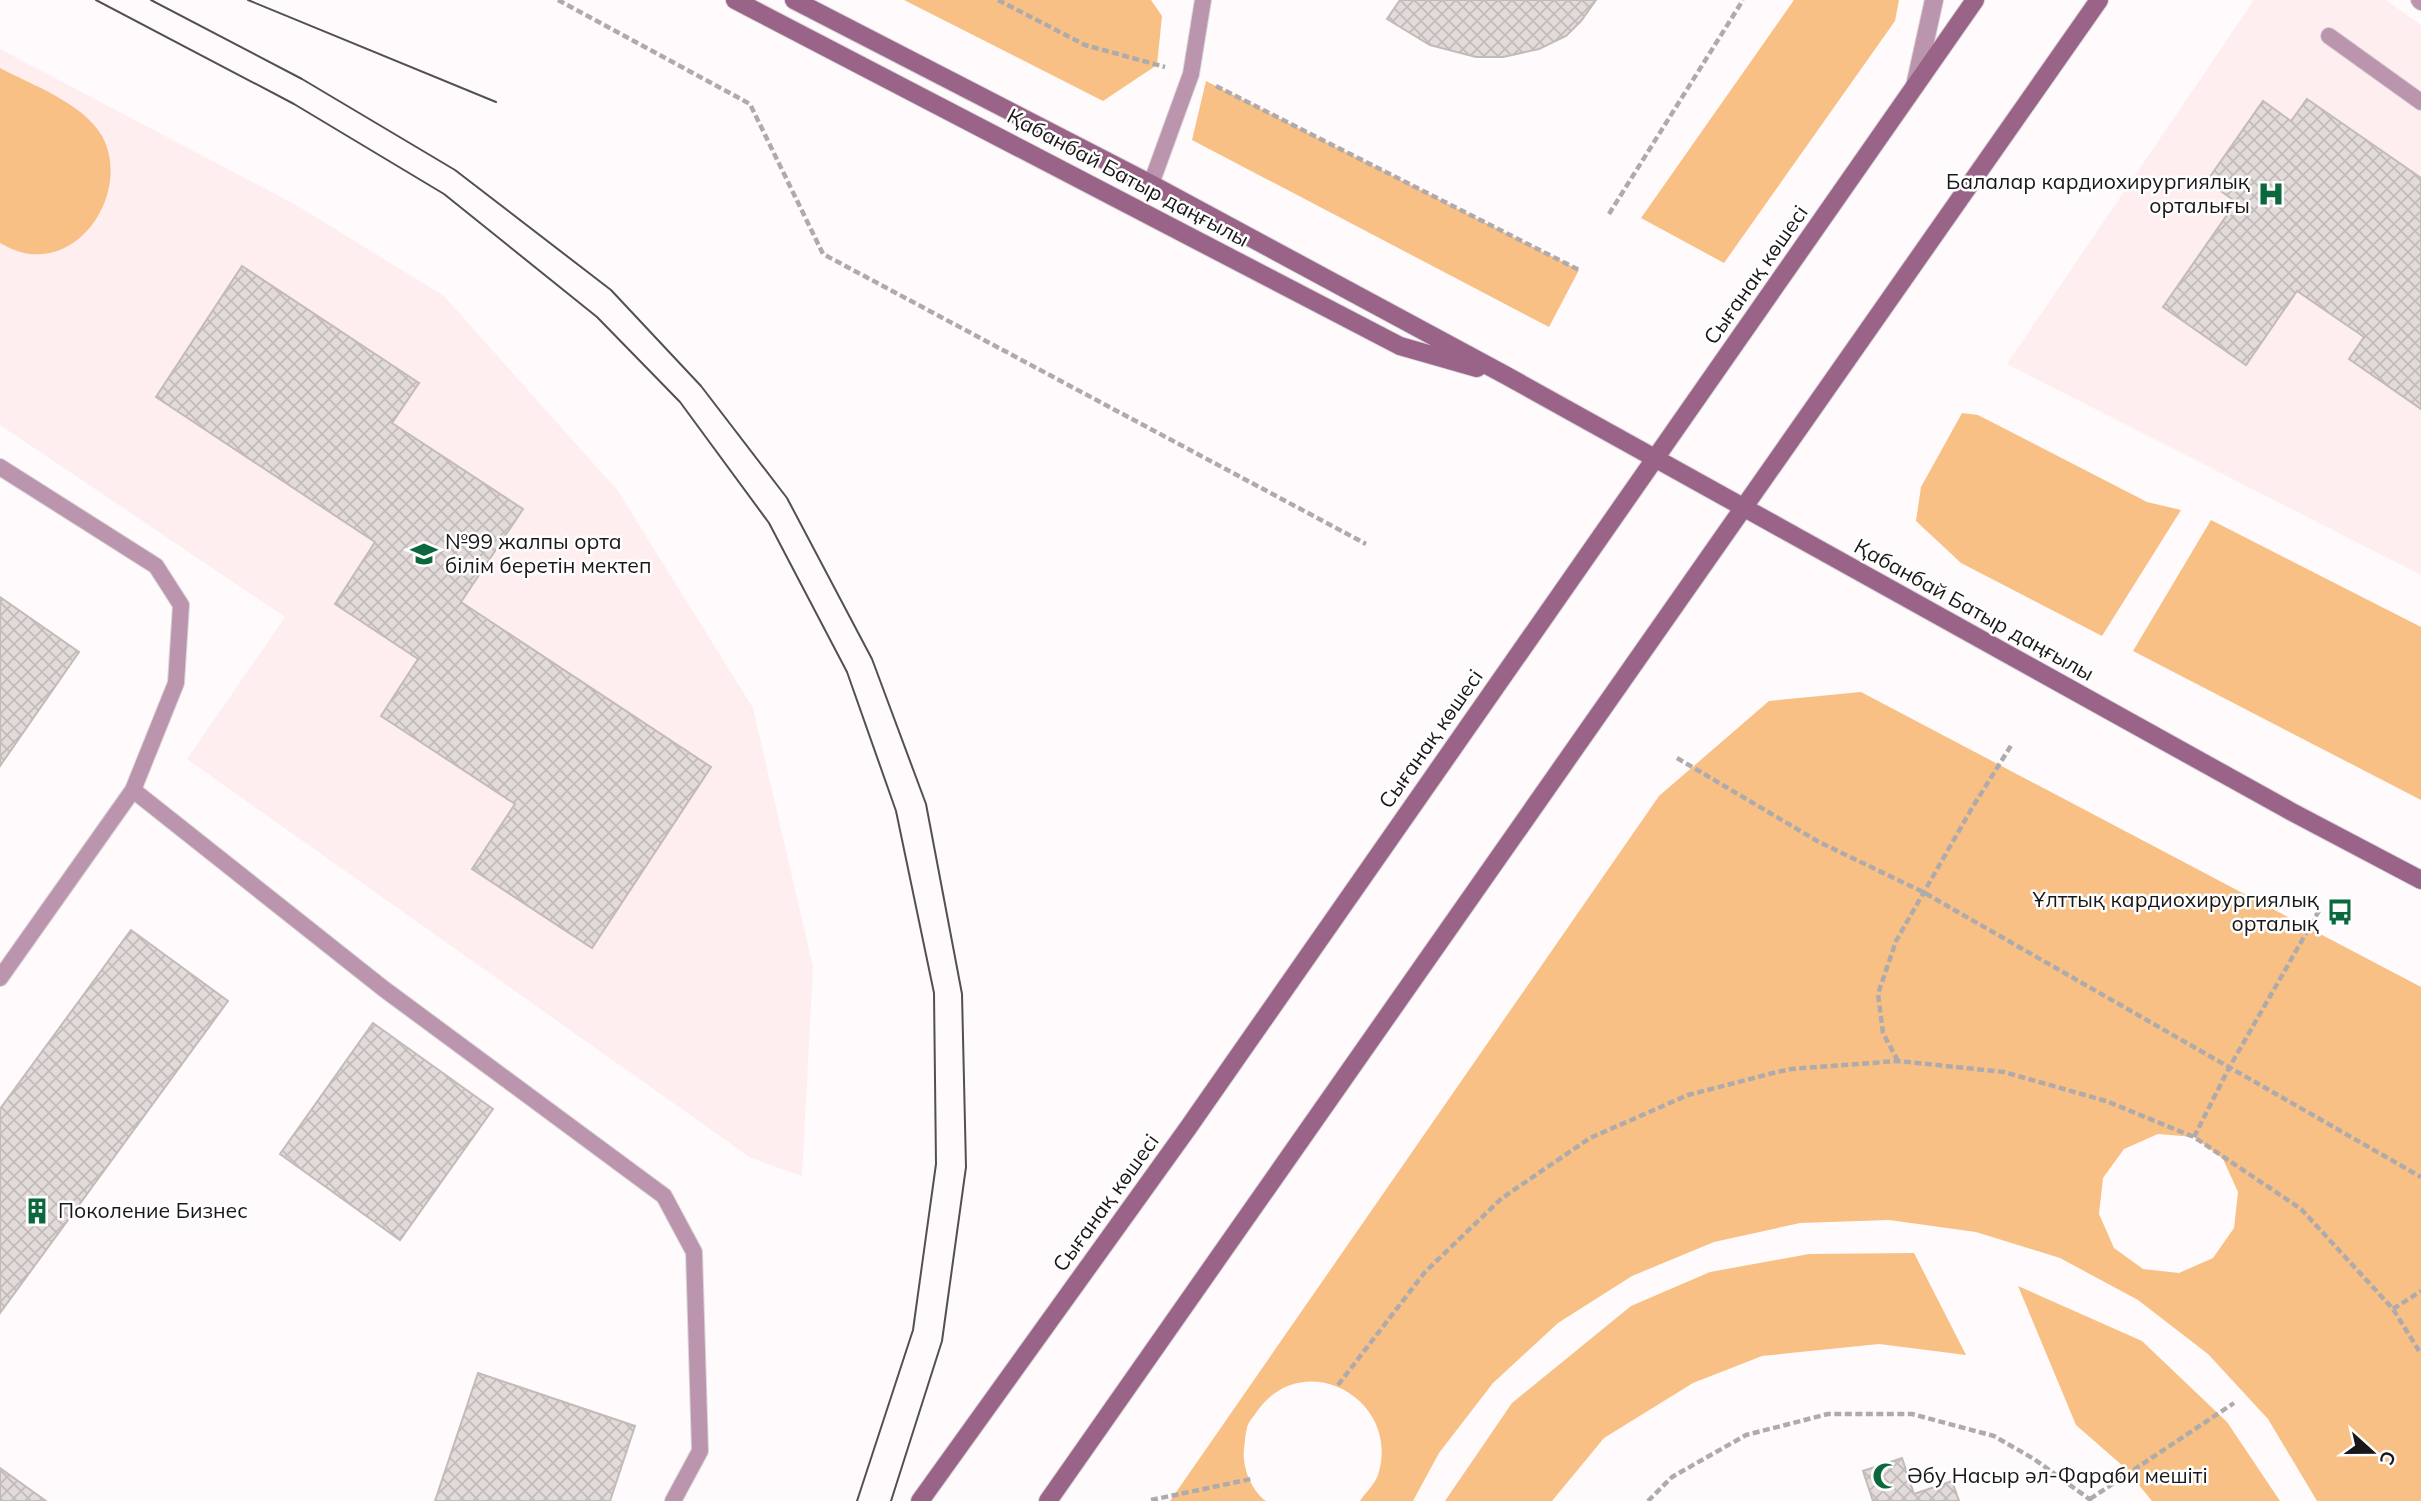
<svg xmlns="http://www.w3.org/2000/svg" width="2421" height="1501" viewBox="0 0 2421 1501" font-family="Mulish,sans-serif">
	<style>
		.built { fill: #ffeef0 }
		.green { fill: #f8c084; fill-rule: evenodd }
		.building { fill: url(#building-cross-hatch); stroke: #c2bbb9; stroke-width: 2 }
		.lines { fill: none; stroke-linecap: round; stroke-linejoin: round }
		.lane-casing { stroke: #dad6d7; stroke-width: 18 }
		.street-casing { stroke: #dad6d7; stroke-width: 20 }
		.secondary-casing { stroke: #dad6d7; stroke-width: 20 }
		.path { stroke: #afabac; stroke-width: 4.5; stroke-dasharray: 7 3.5; stroke-linecap: butt }
		.lane { stroke: #bb95ae; stroke-width: 16 }
		.street { stroke: #bb95ae; stroke-width: 18 }
		.secondary { stroke: #9a6488; stroke-width: 18 }
		.tram { stroke: #525050; stroke-width: 2 }
		.labels { text-anchor: middle; stroke-width: 5; stroke-linejoin: round; paint-order: stroke }
		.street-label { font-size: 21px; fill: #191717; stroke: #fff }
		.poi-label { font-size: 21px; fill: #191717; stroke: #fff; text-anchor: start }
	</style>
	<defs>
		<pattern id="building-cross-hatch" width="8" height="8" patternUnits="userSpaceOnUse" patternTransform="scale(1.75)"><rect width="8" height="8" fill="#e2dbd9"/><path d="M0 0l8 8M0 8l8-8" fill="none" stroke="#c1bbba"/></pattern>
	</defs>
	<rect width="100%" height="100%" fill="#fffafb"/>
	<path class="built" d="M2254,0H2386L2421,25V575L2007,364Z
		M0,49L296,205L444,296L618,491L753,708L813,967L802,1176L751,1158L187,759L285,617L0,425Z"/>
	<path class="green" d="M904,0H1151L1162,16L1157,65L1103,101Z
		M1794,0H1899L1895,21L1724,263L1641,218Z
		M0,68C32,85 83,103 102,136C129,185 89,260 30,254C20,253 9,248 0,243Z
		M1206,81L1579,270L1549,327L1192,140Z
		M1962,413L1978,415L2147,502L2181,510L2102,636L1961,563L1916,521L1921,487Z
		M2211,520L2421,627V800L2133,651Z
		M1861,692L2421,987V1501H2317L2268,1419L2208,1354L2138,1300L2060,1258L1976,1232L1889,1220L1800,1223L1714,1242L1632,1276L1558,1323L1493,1383L1439,1453L1413,1501H1360C1365,1493 1375,1484 1378,1475C1402,1399 1304,1346 1258,1410C1254,1416 1248,1422 1247,1428C1245,1435 1245,1442 1244,1449C1242,1467 1251,1490 1266,1501H1170L1659,796L1769,701ZM2158,1134L2194,1137L2223,1159L2238,1192L2234,1228L2213,1258L2179,1273L2143,1269L2114,1248L2099,1214L2103,1178L2124,1149Z
		M1914,1253L1966,1355L1879,1344L1762,1356L1693,1383L1604,1438L1552,1501H1445L1512,1403L1631,1306L1710,1272L1809,1254Z
		M2018,1286L2142,1341L2227,1422L2280,1501H2152L2124,1467L2076,1425Z"/>
	<path class="building" d="M1400,0H1596L1581,21L1566,36L1539,49L1503,57H1476L1430,45L1387,19Z
		M2307,99L2421,178V409L2349,359L2364,337L2297,291L2246,365L2163,307L2236,202L2207,181L2263,101L2291,121Z
		M242,266L419,383L392,423L523,509L461,602L711,767L592,948L472,869L515,804L381,716L418,659L335,604L375,542L156,397Z
		M0,597L79,652L0,766Z
		M131,930L228,1001L0,1313V1109Z
		M373,1023L493,1109L400,1240L280,1154Z
		M478,1373L635,1426L610,1501H435Z
		M1902,1458L1914,1494L1952,1481L1959,1501H1873L1863,1471Z
		M0,1468L46,1501H0Z"/>
	<g class="lines">
		<g class="lane-casing">
			<path id="lane" d="M2419,0L2421,2
				M2329,36L2421,102
				M1151,184L1191,74L1203,0
				M0,467L156,566L181,605L176,683L133,790L0,978
				M133,790L384,989L664,1196L694,1252L700,1451L673,1501"/>
		</g>
		<g class="street-casing">
			<path id="street" d="M1915,86L1934,0"/>
		</g>
		<g class="secondary-casing">
			<path id="secondary" d="M735,0L1400,346L1477,368
				M794,0L1151,184L1507,376L2292,812L2421,880
				M920,1501L1188,1128L1975,0
				M1048,1501L2099,0"/>
		</g>
		<path class="path" d="M558,0L750,104L823,254L1366,544
			M998,0L1085,45L1165,67
			M1216,86L1579,270
			M1609,214L1743,0
			M1677,758L1819,842L1923,892L2421,1177
			M1898,1061L1883,1033L1878,994L1896,941L1972,808L2012,744
			M2194,1137L2229,1068L2320,909
			M2393,1309L2421,1291
			M1338,1385L1425,1272L1502,1198L1590,1138L1688,1095L1773,1073L1791,1069L1898,1061L2004,1072L2106,1101L2194,1137L2301,1209L2393,1309L2421,1354
			M2090,1499L2234,1403
			M1151,1500L1251,1479
			M1648,1501L1672,1477L1746,1435L1828,1414H1912L1994,1436L2034,1459L2092,1501"/>
		<use href="#lane" class="lane"/>
		<use href="#street" class="street"/>
		<use href="#secondary" class="secondary"/>
		<path class="tram" d="M96,0L294,104L444,194L597,317L680,402L769,523L847,672L896,811L934,993L936,1164L913,1330L857,1501
			M151,0L302,79L455,170L611,290L701,386L787,498L872,659L926,804L962,994L966,1167L942,1341L891,1501
			M248,0L496,102"/>
	</g>
	<defs>
		<g id="hospital-bare" transform="scale(2.1)"><path d="M-5-5h3v3.5h4V-5h3V5h-3V1.5h-4V5h-3Z" fill="#0a683c" stroke="#fff" stroke-width="2.5" paint-order="stroke"/></g>
		<g id="school-bare" transform="scale(2.1)"><path d="M0-5L7-2L0 1L-7-2ZM-4 1L0 2.5L4 1V4Q0 6-4 4Z" fill="#0a683c" stroke="#fff" stroke-width="2.5" paint-order="stroke"/></g>
		<g id="bus-bare" transform="scale(2.1)"><path d="M-5-6H5V4H4V6H2V4H-2V6H-4V4H-5ZM-3.5-4V0h7V-4ZM-3.5 1.2v1.5H-2V1.2ZM2 1.2v1.5H3.5V1.2Z" fill="#0a683c" stroke="#fff" stroke-width="2.5" paint-order="stroke"/></g>
		<g id="building-bare" transform="scale(2.1)"><path d="M-4-6H4V6H1V3H-1V6H-4ZM-2.5-4.3h1.7v1.8h-1.7ZM.8-4.3h1.7v1.8H.8ZM-2.5-1h1.7V.8h-1.7ZM.8-1h1.7V.8H.8Z" fill="#0a683c" stroke="#fff" stroke-width="2.5" paint-order="stroke"/></g>
		<g id="mosque-bare" transform="scale(2.1)"><path d="M3.5-4.9A6 6 0 1 0 3.5 4.9A5 5 0 1 1 3.5-4.9Z" fill="#0a683c" stroke="#fff" stroke-width="2.5" paint-order="stroke"/></g>
	</defs>
	<g fill-rule="evenodd">
		<use href="#hospital-bare" x="2271" y="194"/>
		<use href="#school-bare" x="424" y="554"/>
		<use href="#bus-bare" x="2340" y="912"/>
		<use href="#building-bare" x="37" y="1211"/>
		<use href="#mosque-bare" x="1886" y="1476"/>
	</g>
	<g class="labels">
		<g class="street-label">
			<text transform="translate(1128 178) rotate(28)" y="7">Қабанбай Батыр даңғылы</text>
			<text transform="translate(1756 275) rotate(-55)" y="7">Сығанақ көшесі</text>
			<text transform="translate(1974 610) rotate(29)" y="7">Қабанбай Батыр даңғылы</text>
			<text transform="translate(1431 739) rotate(-55)" y="7">Сығанақ көшесі</text>
			<text transform="translate(1106 1203) rotate(-54)" y="7">Сығанақ көшесі</text>
		</g>
		<g class="poi-label">
			<text x="2250" y="189" text-anchor="end">Балалар кардиохирургиялық<tspan x="2250" dy="24">орталығы</tspan></text>
			<text x="445" y="549">№99 жалпы орта<tspan x="445" dy="24">білім беретін мектеп</tspan></text>
			<text x="2319" y="907" text-anchor="end">Ұлттық кардиохирургиялық<tspan x="2319" dy="24">орталық</tspan></text>
			<text x="58" y="1218">Поколение Бизнес</text>
			<text x="1907" y="1483">Әбу Насыр әл-Фараби мешіті</text>
		</g>
	</g>
	<g transform="translate(2372 1452) rotate(111)" stroke="#ffffff" stroke-width="5" paint-order="stroke">
	<path d="M0-5L12 26L0 18L-12 26Z" fill="#191717"/>
	<text y="-10" font-size="19" font-weight="bold" text-anchor="middle" fill="#191717">С</text>
	</g>
</svg>
